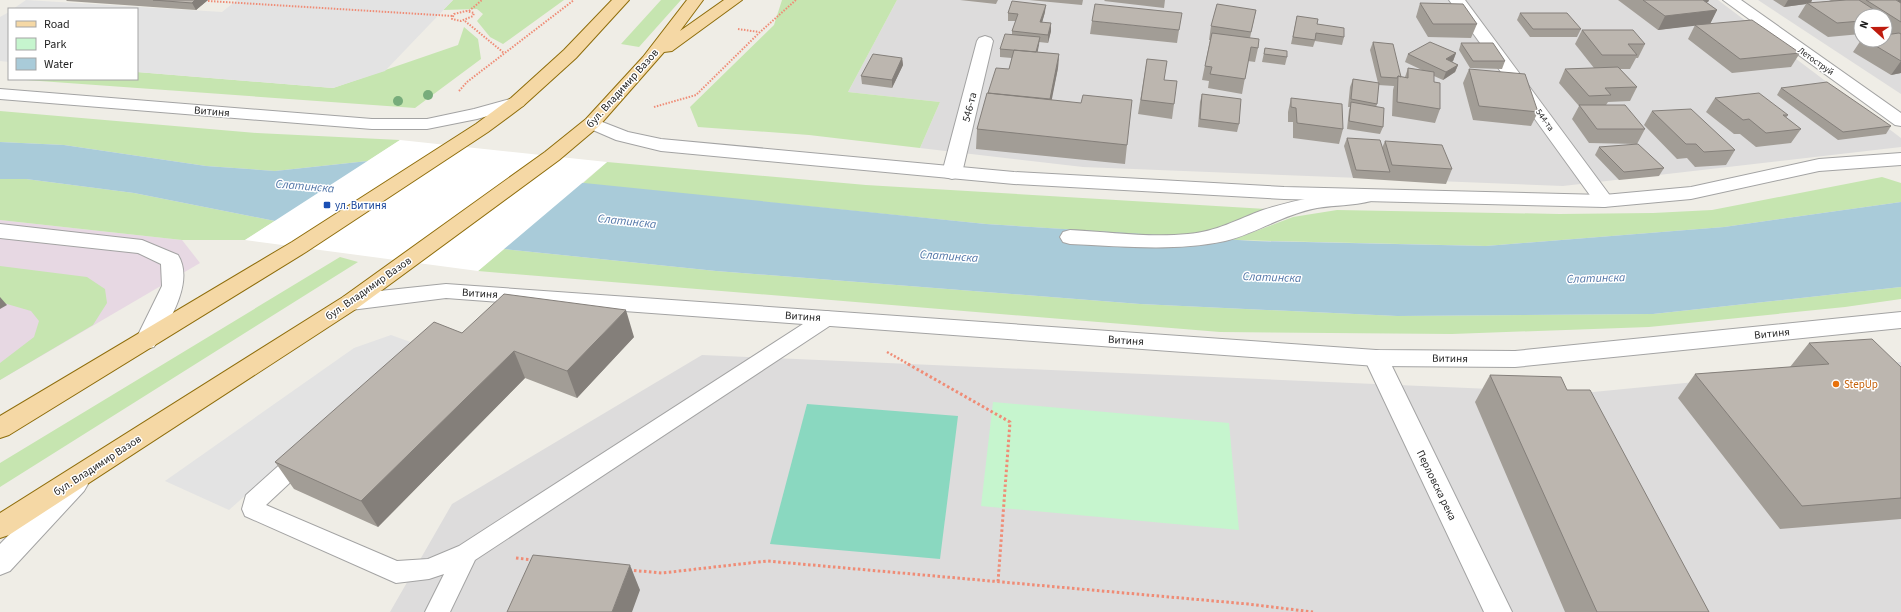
<svg xmlns="http://www.w3.org/2000/svg" width="1901" height="612" viewBox="0 0 1901 612" font-family="'Source Sans 3',sans-serif">
	<style>
		.residential { fill: #dddcdc; fill-rule: evenodd }
		.industrial { fill: #e7d8e3 }
		.grass { fill: #c6e5b0 }
		.park { fill: #c6f5ce }
		.pitch { fill: #8ad8c0 }
		.parking { fill: #e3e3e3 }
		.water { fill: #a9cbd9 }
		.pier { fill: #fff }
		.lines { fill: none; stroke-linecap: round; stroke-linejoin: round }
		.service-casing { stroke: #a3a3a3; stroke-width: 2 }
		.minor-casing { stroke: #a3a3a3; stroke-width: 2 }
		.tertiary-casing { stroke: #a3a3a3; stroke-width: 2 }
		.primary-casing { stroke: #8e6d0b; stroke-width: 2 }
		.path-far2 { stroke: #ef8c76; stroke-width: 2; stroke-dasharray: 1.5 1.5; stroke-linecap: butt }
		.path-far1 { stroke: #ef8c76; stroke-width: 2.5; stroke-dasharray: 2 2; stroke-linecap: butt }
		.path { stroke: #ef8c76; stroke-width: 3; stroke-dasharray: 2.5 2.5; stroke-linecap: butt }
		.service { fill: #fff; fill-rule: evenodd }
		.minor { fill: #fff; fill-rule: evenodd }
		.tertiary { fill: #fff; fill-rule: evenodd }
		.primary { fill: #f5d8a5; fill-rule: evenodd }
		.tree { fill: #77ac7b }
		.wall { fill: #a29d96 }
		.shaded-wall { fill: #847f7a }
		.building { fill: #bcb6af; stroke: #847f7a }
		.transit-dot { fill: #1a4fb4; stroke: #fff; stroke-width: 1.5 }
		.food-dot { fill: #e8710a; stroke: #fff; stroke-width: 1.5 }
		.labels { text-anchor: middle; stroke-width: 3; stroke-linejoin: round; paint-order: stroke }
		.far-street-label { font-size: 9px; fill: #1f1f1f; stroke: #fff }
		.street-label { font-size: 11px; fill: #1f1f1f; stroke: #fff }
		.transit-label { font-size: 11px; fill: #164399; stroke: #fff; text-anchor: start }
		.food-label { font-size: 11px; fill: #c56008; stroke: #fff; text-anchor: start }
		.water-label { font-size: 12px; font-style: italic; fill: #5276a8; stroke: #fff }
	</style>
	<rect width="100%" height="100%" fill="#efede6"/>
	<path class="residential" d="M897,0H1718L1901,138V147L1563,186L1083,167L920,148L940,102L848,92Z
		M1758,0H1901V94ZM1861,16H1885V40H1861Z
		M702,355L1583,393L1901,362V612H390L452,504Z"/>
	<path class="industrial" d="M0,220L182,240L200,263L0,380Z"/>
	<path class="grass" d="M453,0H564L503,44L490,37L477,21L483,14L477,9L443,10Z
		M661,0H681L639,47L621,44Z
		M782,0H897L848,92L940,102L920,148L809,135L698,127L690,107L774,25Z
		M464,27L478,39L481,59L415,108L12,79H137V72L333,88L458,45Z
		M0,111L257,133L400,140L368,161L275,171L206,166L64,145L0,142Z
		M607,162L866,185L1266,209L1222,230L1186,237L986,224L582,184Z
		M1882,177L1901,183V202L1724,227L1486,246L1232,240L1293,217L1337,210L1559,214L1653,213L1712,210Z
		M0,179H26L134,193L275,221L245,240H182L0,220Z
		M504,249L716,271L1140,304L1397,316L1653,314L1901,287V299L1845,307L1649,327L1452,334L1220,332L478,271Z
		M340,257L358,262L0,487V463Z
		M0,266L87,277L105,289L107,303L93,325L0,380V363L34,337L39,321L31,311L0,302Z"/>
	<path class="park" d="M993,402L1229,423L1239,530L981,506Z"/>
	<path class="pitch" d="M807,404L958,416L940,559L770,544Z"/>
	<path class="parking" d="M26,0L222,12L237,0H453L385,71L333,88L137,72V9H13Z
		M9,12V62L0,61V17Z
		M391,335L416,344L229,510L165,481L354,348Z"/>
	<path class="water" d="M0,142L64,145L206,166L275,171L368,161L986,224L1254,241L1486,246L1724,227L1901,202V287L1653,314L1397,316L1140,304L716,271L504,249L275,221L134,193L26,179H0Z"/>
	<path class="pier" d="M400,140L456,146L607,162L478,271L245,240Z"/>
	<g class="lines">
		<g class="service-casing">
			<path id="service" d="M827,311L834,313L837,318L834,323L475,560L450,612H425L444,574L429,579L396,583L245,516L242,509L246,495L295,451L303,448L311,451L314,457L311,463L266,505L397,561L428,559L459,546L820,313Z"/>
		</g>
		<g class="minor-casing">
			<path id="minor" d="M1449,0H1465L1611,197L1614,201L1611,205L1604,207L1597,205Z
				M985,36L991,38L993,41L962,173L959,177L952,179L945,177L942,173L977,41L979,38Z
				M0,89L372,119H427L474,109L517,97L523,98L526,102L523,106L477,119L427,129H372L0,99Z
				M1364,191L1371,193L1374,197L1371,201C1353,206 1334,205 1317,208C1284,214 1255,234 1225,241C1174,252 1122,246 1070,244L1063,242L1060,237L1063,232L1070,230C1109,232 1150,238 1188,234C1216,232 1238,219 1263,210C1297,199 1329,194 1364,191Z
				M0,224L142,240L178,255C195,282 168,323 154,347L146,349L138,347L135,341L162,286L161,264L138,253L0,238Z
				M1376,350L1384,352L1388,358L1512,612H1484L1364,358L1368,352Z"/>
		</g>
		<g class="tertiary-casing">
			<path id="tertiary" d="M1723,0H1741L1901,113V126L1895,125Z
				M592,118L628,132L661,139L1014,172L1284,187L1604,195L1691,187L1819,159L1901,153V165L1819,171L1691,199L1604,207L1284,199L1014,184L661,151L616,140L586,127L583,123L586,119Z
				M446,284L1376,350L1515,351L1901,312V328L1515,367L1376,366L446,298L351,310L343,307L340,302L343,297L351,294Z
				M75,473L84,477L88,484L84,491L10,571L0,575V544L66,477Z"/>
		</g>
		<g class="primary-casing">
			<path id="primary" d="M612,0H629L576,58L523,106L488,132L306,252L9,435L0,438V416L292,242L476,124L511,98L564,50Z
				M687,0H703L680,31L724,0H742L672,51L664,52L598,127L559,160L359,307L9,535L0,538V513L343,297L545,152L586,119L643,57Z"/>
		</g>
		<path class="path-far2" d="M208,1L453,16
			M466,11L474,13L473,16L461,21L452,19L454,14Z
			M469,11L482,0
			M465,21L504,53
			M738,29L759,32
			M459,91L467,82L574,0
			M654,107L696,95L759,33L796,0"/>
		<path class="path-far1" d="M887,352L910,365"/>
		<path class="path" d="M908,364L1010,422L998,582
			M516,558L533,560
			M629,570L662,573L767,561L1248,604L1313,612"/>
		<use href="#service" class="service"/>
		<use href="#minor" class="minor"/>
		<use href="#tertiary" class="tertiary"/>
		<use href="#primary" class="primary"/>
	</g>
	<g class="tree">
		<circle cx="428" cy="95" r="5"/>
		<circle cx="398" cy="101" r="5"/>
	</g>
	<path class="wall" d="M66,0H208L196,10L67,1Z
		M960,0H998L996,4Z
		M1029,0H1083L1082,5Z
		M1105,0H1165L1164,8L1104,1Z
		M1618,0H1709L1708,2H1706L1717,10L1710,24L1800,53L1791,67L1732,73L1688,39L1695,25L1658,30Z
		M1773,0H1812L1811,3L1831,1L1829,0H1901V73L1891,75L1853,52L1861,40H1885L1889,34L1885,32V16H1861V34L1828,37L1798,17L1806,4L1784,7Z
		M1420,3L1477,24L1471,38L1428,37L1416,17Z
		M1256,10L1250,38L1258,48L1255,62L1248,61L1242,94L1208,88L1209,81L1202,80L1210,40H1209L1211,26Z
		M1045,12L1042,22L1051,31L1048,43L1039,42L1037,52L1059,54L1058,68L1051,100L1127,145L1125,164L976,149L977,129L988,93L1009,69L1012,58L1000,57V49L1012,35V31L1016,21H1008V13Z
		M1520,13L1581,29L1577,37H1530L1517,20Z
		M1297,16L1317,24L1344,37L1342,45L1315,41L1313,47L1291,44Z
		M1092,21L1179,30L1177,43L1090,34Z
		M1582,30L1645,44L1638,58H1636L1630,69H1620L1637,87L1630,101L1608,102L1606,105L1645,129L1637,144L1589,143L1572,119L1579,106L1559,83L1565,69L1594,68L1575,44Z
		M1373,42L1401,77H1405L1408,68L1422,70L1405,62L1408,54L1456,53L1453,61L1452,62L1458,65L1455,72L1443,80L1434,76V82L1440,109L1435,123L1392,116L1393,90L1394,86L1378,85L1377,104L1376,107L1383,127L1380,134L1347,129L1349,110L1350,107H1348L1350,87L1353,79L1378,83L1370,50Z
		M1461,43L1505,61L1502,69L1470,68L1459,50Z
		M1265,48L1287,57L1285,65L1262,62Z
		M902,58L903,65L892,88L862,84L861,76Z
		M1147,59L1174,104L1172,119L1138,114Z
		M1469,69L1538,112L1531,126L1473,120L1463,83Z
		M1781,88L1891,126L1886,134L1838,140L1777,95Z
		M1202,94L1239,124L1237,132L1198,127L1200,102Z
		M1291,98L1343,129L1339,144L1293,138V122H1288V112Z
		M1715,98L1788,115L1786,118L1801,129L1791,143L1756,147L1740,134H1734L1706,112Z
		M1652,111L1735,150L1726,165L1695,167L1687,158L1677,159L1644,125Z
		M1347,138L1382,148L1385,141L1452,169L1446,184L1353,178L1344,146Z
		M1599,147L1664,168L1659,176L1619,180L1595,155Z
		M462,333L634,337L577,398L525,378L378,527L294,489L275,462Z
		M1809,343L1901,367V519L1780,529L1678,398L1695,374L1790,367Z
		M1490,375L1567,390L1709,612H1565L1475,402Z"/>
	<path class="shaded-wall" d="M195,0H208L196,10L192,3Z
		M1685,0H1709L1708,2L1683,5Z
		M1788,0H1812L1810,4L1807,3L1806,4L1784,7Z
		M1898,0H1901V7L1892,9Z
		M1046,5L1045,12L1040,30V22Z
		M1717,10L1710,24L1658,30L1665,16Z
		M1051,23V31L1048,43V35Z
		M1040,37L1039,45L1036,60V53Z
		M1456,53L1453,61L1443,67L1446,59Z
		M1059,54L1058,68L1048,119L1049,104Z
		M902,58L903,65L892,88V80Z
		M1901,61V73L1891,75Z
		M1458,65L1455,72L1443,80L1446,72Z
		M0,297L7,305L0,309Z
		M626,310L634,337L577,398L567,371Z
		M514,351L525,378L378,527L361,501Z
		M630,565L640,590L632,612H612Z"/>
	<path class="building" d="M153,0H195L192,3Z
		M1643,0H1703L1717,10L1665,16Z
		M1846,0H1859L1884,16H1861V21L1837,23L1807,3Z
		M1866,0H1896L1901,3V22Z
		M1012,1L1046,5L1040,22L1051,23L1048,35L1012,31L1018,14L1008,13Z
		M1420,3L1463,4L1477,24H1433Z
		M1095,4L1182,13L1179,30L1092,21Z
		M1217,4L1256,10L1251,32L1211,26Z
		M1520,13H1567L1581,29H1533Z
		M1297,16L1318,19L1317,24L1344,28V37L1316,33L1315,40L1293,37Z
		M1885,16L1889,19H1885Z
		M1752,20L1800,53L1740,59L1695,25Z
		M1582,30H1633L1645,44H1628L1637,55H1602Z
		M1212,33L1259,39L1258,48L1251,47L1245,79L1210,74L1212,67L1205,66Z
		M1899,33L1901,34V61L1866,40H1885V35Z
		M1005,34L1040,37L1036,52L1000,49Z
		M1373,42L1393,44L1401,77L1398,76L1397,78L1381,77Z
		M1430,42L1456,53L1446,59L1458,65L1446,72L1408,54Z
		M1461,43H1493L1505,61H1473Z
		M1265,48L1287,51V57L1264,54Z
		M1014,50L1059,54L1050,99L988,93L996,68L1009,69Z
		M873,54L902,58L892,80L861,76Z
		M1147,59L1167,61L1164,80L1177,81L1174,104L1141,100Z
		M1618,67L1637,87L1605,88L1611,95L1589,96L1565,69Z
		M1408,68L1434,72V82L1440,83V109L1397,102L1398,76L1408,78Z
		M1469,69L1525,74L1538,112L1479,106Z
		M1353,79L1379,83L1377,104L1351,99Z
		M1827,82L1891,126L1843,132L1781,88Z
		M987,93L1081,103L1083,95L1132,100L1127,145L977,129Z
		M1759,93L1788,115H1783L1801,129L1766,133L1749,119L1743,120L1715,98Z
		M1202,94L1241,99L1239,124L1200,119Z
		M1291,98L1342,104L1343,129L1297,123L1296,108L1291,107Z
		M1351,102L1384,108L1383,127L1349,121Z
		M1579,105H1625L1645,129H1597Z
		M1691,109L1735,150L1704,152L1696,144H1686L1652,111Z
		M1347,138L1380,140L1390,172L1356,170Z
		M1385,141L1442,145L1452,169L1392,165Z
		M1638,144L1664,168L1624,172L1599,147Z
		M504,294L626,310L567,371L514,351L361,501L275,462L434,322L462,333Z
		M1872,339L1901,367V498L1802,506L1695,374L1829,364L1809,343Z
		M1490,375L1561,377L1567,390H1590L1709,612H1597Z
		M533,555L630,565L612,612H507Z"/>
	<rect class="transit-dot" x="323" y="201" width="8" height="8" rx="2"/>
	<circle class="food-dot" cx="1836" cy="384" r="4"/>
	<g class="labels">
		<g class="far-street-label">
			<text transform="translate(1816 61) rotate(35)" y="3">Летоструй</text>
			<text transform="translate(1545 120) rotate(54)" y="3">544-та</text>
		</g>
		<g class="street-label">
			<text transform="translate(622 88) rotate(-48)" y="4">бул. Владимир Вазов</text>
			<text transform="translate(969 107) rotate(-76)" y="4">546-та</text>
			<text transform="translate(212 111) rotate(5)" y="4">Витиня</text>
			<text transform="translate(368 288) rotate(-35)" y="4">бул. Владимир Вазов</text>
			<text transform="translate(480 293) rotate(4)" y="4">Витиня</text>
			<text transform="translate(803 316) rotate(4)" y="4">Витиня</text>
			<text transform="translate(1772 333) rotate(-6)" y="4">Витиня</text>
			<text transform="translate(1126 340) rotate(4)" y="4">Витиня</text>
			<text transform="translate(1450 358) rotate(1)" y="4">Витиня</text>
			<text transform="translate(97 465) rotate(-33)" y="4">бул. Владимир Вазов</text>
			<text transform="translate(1437 485) rotate(64)" y="4">Перловска река</text>
		</g>
		<g class="transit-label">
			<text x="335" y="209">ул. Витиня</text>
		</g>
		<g class="food-label">
			<text x="1844" y="388">StepUp</text>
		</g>
		<g class="water-label">
			<text transform="translate(305 186) rotate(5)" y="4">Слатинска</text>
			<text transform="translate(627 221) rotate(6)" y="4">Слатинска</text>
			<text transform="translate(949 256) rotate(4)" y="4">Слатинска</text>
			<text transform="translate(1272 277) rotate(2)" y="4">Слатинска</text>
			<text transform="translate(1596 278) rotate(-2)" y="4">Слатинска</text>
		</g>
	</g>
	<rect x="8" y="8" width="130" height="72" fill="#ffffff" stroke="#a5a5a5"/>
	<rect x="16" y="21" width="20" height="6" fill="#f5d8a5" stroke="#a5a5a5"/>
	<text x="44" y="28" font-size="12" fill="#1f1f1f">Road</text>
	<rect x="16" y="38" width="20" height="12" fill="#c6f5ce" stroke="#a5a5a5"/>
	<text x="44" y="48" font-size="12" fill="#1f1f1f">Park</text>
	<rect x="16" y="58" width="20" height="12" fill="#a9cbd9" stroke="#a5a5a5"/>
	<text x="44" y="68" font-size="12" fill="#1f1f1f">Water</text>
	<g transform="translate(1873 28) rotate(291)"><circle r="19" fill="#ffffff" stroke="#a5a5a5"/>
	<path d="M0-3L7 15L0 10L-7 15Z" fill="#bf1c0f"/>
	<text y="-6" font-size="11" font-weight="bold" text-anchor="middle" fill="#1f1f1f">N</text>
	</g>
</svg>
